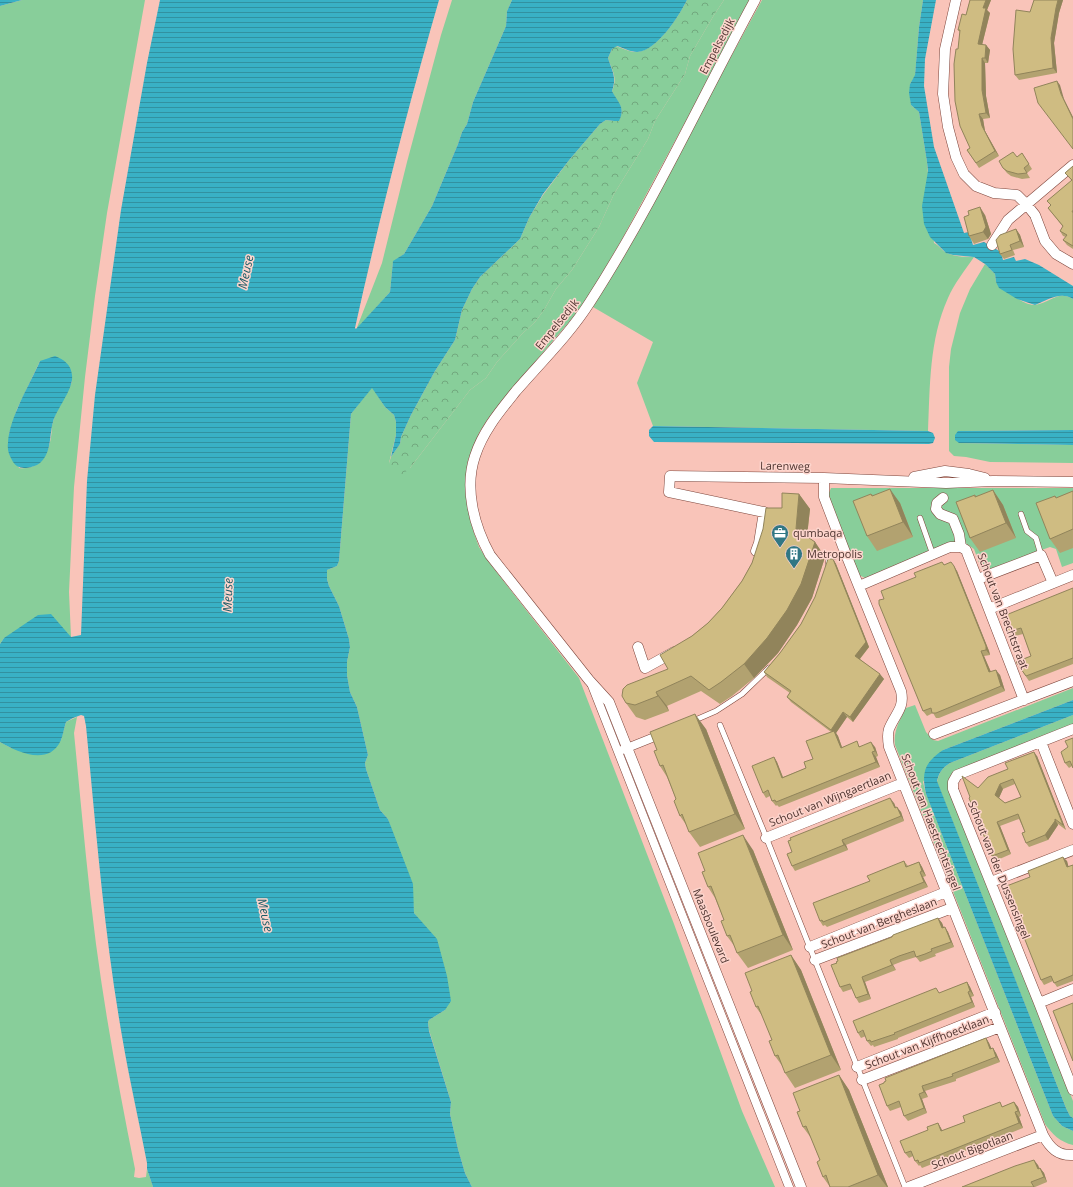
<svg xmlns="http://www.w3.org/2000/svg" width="1073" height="1187" viewBox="0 0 1073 1187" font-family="'Open Sans',sans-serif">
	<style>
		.green { fill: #88ce9a; fill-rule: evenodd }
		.forest { fill: url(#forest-crowns) }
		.water { fill: url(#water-rules) }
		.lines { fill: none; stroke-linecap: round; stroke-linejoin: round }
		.service-casing { stroke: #7e463c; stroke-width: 6 }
		.pedestrian-casing { stroke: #7e463c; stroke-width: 9 }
		.minor-casing { stroke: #7e463c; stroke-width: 11 }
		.service { stroke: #fff; stroke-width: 5 }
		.pedestrian { stroke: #fff; stroke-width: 8 }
		.minor { stroke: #fff; stroke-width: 10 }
		.wall { fill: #b2a270; fill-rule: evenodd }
		.shaded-wall { fill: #91845b }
		.building { fill: #cfbc82; stroke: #91845b; fill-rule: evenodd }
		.labels { text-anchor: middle; stroke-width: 3; stroke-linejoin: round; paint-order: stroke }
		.street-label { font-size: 11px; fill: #4f3530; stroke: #fdd5cd }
		.poi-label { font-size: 11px; fill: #4f3530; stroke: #fdd5cd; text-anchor: start }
		.water-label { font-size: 12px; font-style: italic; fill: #1a5b66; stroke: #fdd5cd }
	</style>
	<defs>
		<pattern id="forest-crowns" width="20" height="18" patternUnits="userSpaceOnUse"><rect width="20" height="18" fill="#88ce9a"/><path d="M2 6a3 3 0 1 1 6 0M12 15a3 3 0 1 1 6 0" fill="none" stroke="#72a87e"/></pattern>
		<pattern id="water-rules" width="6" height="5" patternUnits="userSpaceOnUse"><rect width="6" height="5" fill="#39b1c5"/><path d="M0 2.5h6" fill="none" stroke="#3291a0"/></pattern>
	</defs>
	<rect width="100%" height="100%" fill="#f9c4b9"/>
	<path class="green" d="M22,0H145L107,213L95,296L85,377L74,487L69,592L71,637L4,638L0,644V6ZM40,361L72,382C65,395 57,408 53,422C51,427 52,432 51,437C48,456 40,470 19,468L9,434L17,409Z
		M452,0H512L507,11L506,26L473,102L467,124L462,132L458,144L432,206L404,254L393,262L390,292L356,330L382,263L407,162L441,35Z
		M724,0H751L621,241L593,289L575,315L501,402L487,420L479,433L468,460L466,480V495L470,519L474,533L479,547L488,561L579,678L674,924L742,1111L775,1187H472L465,1173L458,1149L450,1114L451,1102L429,1030L428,1022L429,1020L445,1010L423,925L414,913L413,903L388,819L380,810L366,769L365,763L368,755L357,707L350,692L347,675V662L350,647L349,639L339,606L329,586L327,579V570L337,566L339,561L351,414L372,387L385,407L394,415L396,422V435L389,463L410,468L470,390L486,378L497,362L522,334L535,322L544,310L556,289L572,270L599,227L614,194L648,139L655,121L685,74L690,56L714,15Z
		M762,0H923L919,27L915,76L910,84L911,105L919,112L927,162L934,243C939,245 942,251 947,253C955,257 966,257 974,257C965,270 954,284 948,298C929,340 930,387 928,431L653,426L637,383L653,342L593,307L628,245Z
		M985,264L995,274L996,282C1005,289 1023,306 1035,305C1051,303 1057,290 1073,299V430L958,431L959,443L1073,445V463L990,462L966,457L954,456L949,451V367L951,349L960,313L970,289Z
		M831,488H1073V563L1062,567L1056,549L1050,547L984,571L981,568L974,549L961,540L865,578L859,575L828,495Z
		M1073,688V700L943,750L923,782L926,794L1053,1116L1062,1126L1073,1131V1145C1060,1142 1052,1134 1045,1124L895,745C893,731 900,720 906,708L915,705L926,732L933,740L938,741Z
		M1073,715V724L955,772C949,776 948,780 949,787L1073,1101V1118L1070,1116L1066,1108L937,782C939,773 942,768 950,763Z
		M79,716L77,717L74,733C81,804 87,874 96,944C106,1020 120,1094 135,1169L134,1177L139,1178L146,1177L147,1169L153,1187H0V742L11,748L61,740L66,722Z"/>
	<path class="forest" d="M687,0H724L714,15L690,56L685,74L655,121L648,139L614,194L599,227L572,270L556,289L544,310L535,322L522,334L497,362L486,378L470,390L410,468L402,475L395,474L392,470L389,463L391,457L400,444L401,437L411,415L435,371L455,340L462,310L472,289L480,277L520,239L529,218L543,195L570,159L600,124L606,120L614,121L619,120C626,107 617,103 612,91C618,77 612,71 608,58L612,49L616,46C622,48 628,51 634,52C655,54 679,16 687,0Z"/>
	<path class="water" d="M0,0H22L0,6Z
		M160,0H439C408,107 379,219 355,328L356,329L390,292L393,261L404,254L432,206L458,144L462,132L467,124L473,102L506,26L507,11L512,0H687C679,16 657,51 637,52C631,52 623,48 617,46L612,49L608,58C612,71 617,77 612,91C618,103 626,107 619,121H614L606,120L600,124L570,159L543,194L529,218L520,239L480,277L472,289L462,310L455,340L435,371L411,415L401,437L400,444L391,457L396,435V422L394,415L385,407L372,388L351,414L339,561L337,566L327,570V579L329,586L339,606L349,639L350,647L347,662V675L350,692L357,707L368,755L365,763L366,769L380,810L388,819L413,884L414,913L437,939L447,976L451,1001L445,1010L429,1020L428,1022L429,1031L451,1102L450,1114L458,1149L465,1173L472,1187H153L147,1169V1163C139,1121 129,1078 122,1036C104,933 96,829 86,726L84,716L81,715L73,718L66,722C64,728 63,735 61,740C49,767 17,752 0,742V644L4,638L38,615L51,614L71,637L81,635L87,481L95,395L121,210L147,63Z
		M923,0H936L925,59L924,86L934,147L964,233L969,232L973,245L984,242L1001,252L1003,260L1014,257L1016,261L1025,259L1039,265L1073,286V299C1060,291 1048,300 1035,305L1017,299L999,288L996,282L995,274L985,264L974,257L953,255L946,253L930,237L924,224L922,206L928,171L927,162L919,112L911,105L909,93L910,84L915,75L919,27Z
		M55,356C64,360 71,364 72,375C74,389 57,408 53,422C49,436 52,451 41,462C37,466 29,468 24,468C19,468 14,465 12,460C9,455 7,449 8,443C9,418 30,384 40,361Z
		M653,426L928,431L933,433L935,438L933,443L929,444L654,442L649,436V430Z
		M1073,430V445L959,443L955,440V435L958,431Z
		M1073,700V715L950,763C942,768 939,773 937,781L1066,1108L1070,1116L1073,1118V1131L1062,1126L1053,1116L926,794C921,772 925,762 943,750Z"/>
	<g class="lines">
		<g class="service-casing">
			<path id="service" d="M1021,514L1027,531L1036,538L1041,555
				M920,518L933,555
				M828,565L829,559L845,552
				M693,721L716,711L742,694L769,668
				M720,725L764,832L905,1187"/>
		</g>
		<g class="pedestrian-casing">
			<path id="pedestrian" d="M591,683L789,1187
				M622,750L657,736"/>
		</g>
		<g class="minor-casing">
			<path id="minor" d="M755,0C700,101 652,206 590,302C569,335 541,362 516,391C500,411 483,431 475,456C464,488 474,526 490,555L589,680L609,702L801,1187
				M956,0L945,49L943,94L948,127L956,157L964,174L976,186L994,193L1017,195L1027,205L1035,215L1045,241L1056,254L1073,264
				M992,245L1008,220L1073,165
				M914,477L945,471L969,474L985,478
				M824,478V497L845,552L901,691C905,708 895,714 889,729C887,735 888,741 889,747L1043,1135C1050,1148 1058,1156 1073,1155
				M943,498L937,503L936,509L940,514L953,519L959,534L961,547
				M756,551L759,543L764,512L669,492L670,476L824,478L946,483L993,481L1073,482
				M978,579L1041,555L1053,583
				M859,586L950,547H961L966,550L1024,700
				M989,609L1073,575
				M638,647L645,668L674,652
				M1073,729L957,775L953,782V789L1039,1003L1073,1090
				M934,734L1073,681
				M1041,742L1073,824
				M766,838L903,783
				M991,882L1073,850
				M810,947L946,892
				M815,960L952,908
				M1039,1003L1073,989
				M857,1067L995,1012
				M862,1080L1000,1027
				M909,1187L1043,1135"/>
		</g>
		<use href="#service" class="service"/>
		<use href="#pedestrian" class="pedestrian"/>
		<use href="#minor" class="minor"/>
	</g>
	<path class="wall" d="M970,0H991L987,10L990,13L982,45H986L990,50L988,63H985L986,96L990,118L983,119L985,131L999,156L979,168L967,150L970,148L958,49L960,32L958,30L966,15Z
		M1034,0H1063L1059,13L1054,43L1057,73L1019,80L1015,75Z
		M1022,153L1032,169L1027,173L1030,178L1022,179L1011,176L1007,173L1003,168L1017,157Z
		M1073,166V249L1067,245L1063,240L1066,237L1063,236L1060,231L1063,227L1048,208L1051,205L1047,201L1072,181L1065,173Z
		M985,215L991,234L988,239L974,244L969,236Z
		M1016,229L1020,235L1024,247L1013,250L1015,255L1004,259L1000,254Z
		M993,490L1003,505L1016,538L980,552L970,538L975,495L976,497Z
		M1073,491V548L1060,553L1050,539L1055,496L1056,498Z
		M799,494L810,509L807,537L815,542L825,557L812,598L797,625L778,653L754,678L732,696L720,704L701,691L667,706L669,711L645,720L636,717L626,703L668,669L692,636L708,623L722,608L742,581L782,508Z
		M871,494L873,495L900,503L913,537L877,551L867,536Z
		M833,559L836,564L869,647L860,659L884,679L853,722L847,717L836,733L838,736L842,747L860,746L875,747L878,756L876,757L880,767L779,807L777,805L776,806L772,801L770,796L766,798L763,793L774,757L777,762L783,777L806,768L813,759L831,732L791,702L787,697L790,693L767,677L764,672L780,653L801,624L815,597Z
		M942,562L944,565L957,571L989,651L990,655L984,656L991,672L1000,675L1005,691L939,718H936L933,713L927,716L923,711L884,599L916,577Z
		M1073,588V664L1029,681L1016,662L1031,656L1023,634L1011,637L1007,632Z
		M706,729L745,829L700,847L689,832L687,826L680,816L676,799L667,777L660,766Z
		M1068,747L1072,766L1069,768L1065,763Z
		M1037,756L1066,830L1058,824V825L1048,840L1029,847L1026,843L1025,832L1019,819L1000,826L1011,854L995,861L992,856L970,797L978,788L1008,769ZM1015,784L1021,797L1005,803L999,798L1003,789Z
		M894,803L896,808L901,812L904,821L846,845L848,850L795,871L792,866V852Z
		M753,850L793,950L748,968L737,953L735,947L727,936L724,920L715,898L708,887Z
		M904,861L908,866L919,862L922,867L926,876L923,877L928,887L827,927L825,925L823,926L820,921L870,881Z
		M1067,861L1068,867L1073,865V981L1057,987L1053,981L1044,985L1041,980L1030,877Z
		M938,918L942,923L944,928L948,932L954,947L935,954L936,956L920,962L916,957L903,961L893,965L896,970L865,982L871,999L859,1003L856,998L852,989L843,992L840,987Z
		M791,955L801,970L841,1070L795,1088L785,1073L783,1067L775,1056L772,1040L763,1017L756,1007L752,991Z
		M967,982L970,987L974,996L971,997L975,1007L898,1038V1039L874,1047L873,1045L871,1046L867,1041L866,1036L861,1038L858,1033L940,993Z
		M986,1038L989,1043L991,1048L996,1053L1000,1062L956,1079V1081L925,1091L928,1097L922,1099L927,1113L908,1121L904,1116L901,1107L890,1111L887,1106L884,1083Z
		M839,1075L849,1090L888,1187H830L823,1177L820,1160L811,1138L803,1127L800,1111Z
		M1014,1102L1018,1107L1021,1116L1019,1117L1023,1128L922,1168L920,1165L919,1166L915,1161L913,1156L909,1158L905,1153L928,1130L938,1123L942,1131Z
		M1038,1165L1039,1168H1040L1044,1173L1047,1182L1035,1187H962Z"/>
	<path class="shaded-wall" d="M986,0H991L987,10L990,13L981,49L978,44L983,8Z
		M1058,0H1063L1059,13L1054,43L1057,73L1053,68L1051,38L1056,8Z
		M986,45L990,50L988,63L985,58Z
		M982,58L985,63L986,96L990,118L986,113L982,90Z
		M1057,81L1060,85L1064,99L1073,117V119L1061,94Z
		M979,114L983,119L985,131L999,156L995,151L982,126Z
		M980,207L985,215L991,234L988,239L983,232Z
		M1016,229L1020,235L1024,247L1020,241Z
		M890,489L900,503L913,537L903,522Z
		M993,490L1003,505L1016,538L1006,523Z
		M799,494L810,509L806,544L796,529Z
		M815,542L825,557L812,598L797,625L778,653L754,678L744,664Z
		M833,559L836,564L869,647L858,661L855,656Z
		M954,566L957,571L989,651L990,655L986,650Z
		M981,651L984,656L993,677L989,672Z
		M996,670L1000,675L1005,691L1001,686Z
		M880,674L884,679L853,722L850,717Z
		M656,692L667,706L669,711L658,696Z
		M843,712L847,717L836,733L838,736L844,753L831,730Z
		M695,714L706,729L745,829L735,814Z
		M871,742L875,747L878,756L875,751Z
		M872,752L876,757L880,767L876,762Z
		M1034,752L1037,756L1066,830L1063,825Z
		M774,757L777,762L785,783L782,778Z
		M1000,784L1003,789L998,800L995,795Z
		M890,798L894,803L898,813L895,808Z
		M897,807L901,812L904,821L901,816Z
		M1055,819L1058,825L1048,840L1045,835Z
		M997,822L1000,826L1011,854L1008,850Z
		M743,835L753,850L793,950L783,935Z
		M842,840L846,845L848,850L844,845Z
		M1063,857L1067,861L1070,872L1067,867Z
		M919,862L922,867L926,876L922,871Z
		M920,872L923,877L928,887L924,882Z
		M938,918L942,923L946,934L942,928Z
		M945,927L948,932L954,947L951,942Z
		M791,955L801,970L841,1070L831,1055Z
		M890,960L896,970L892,965Z
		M862,977L865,982L871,999L868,994Z
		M967,982L970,987L974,996L970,991Z
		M968,992L971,997L975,1007L972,1002Z
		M986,1038L989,1043L994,1054L990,1049Z
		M993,1048L996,1053L1000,1062L996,1057Z
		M839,1075L849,1090L888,1187H887L878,1175Z
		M922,1086L925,1091L928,1097L924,1092Z
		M919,1094L922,1099L927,1113L924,1108Z
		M1014,1102L1018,1107L1021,1116L1018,1111Z
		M1015,1112L1019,1117L1023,1128L1019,1123Z
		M938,1123L941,1128L945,1136L941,1131Z
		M1034,1160L1038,1165L1041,1174L1038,1169Z
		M1040,1168L1044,1173L1047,1182L1044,1177Z"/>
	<path class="building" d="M970,0H986L983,8H986L978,44L986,45L985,58H982V90L986,113L979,114L982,126L995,151L976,163L967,150L970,148L960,126L955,101L954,64L956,49H958L960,30H958L962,14L966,15Z
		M1034,0H1058L1056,8L1051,38L1053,68L1015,75L1013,49L1016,10L1030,12Z
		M1057,81L1061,94L1073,119V149L1038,103L1034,88Z
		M1013,152L1017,157L1022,153L1029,164L1024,168L1027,173L1018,174L1007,171L1003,168L999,161Z
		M1073,166V210L1072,212H1073V246L1063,240L1067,235L1060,231L1063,226L1048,208L1051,205L1047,201L1072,180L1065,173Z
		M980,207L986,227L983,232L969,236L964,217L969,215L968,211Z
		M1016,229L1020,241L1010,245L1012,250L1000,254L996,240L1000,235Z
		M890,489L903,522L867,536L853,501L871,494L872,496Z
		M993,490L1006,523L970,538L956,502L975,495V497Z
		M1073,491V529L1050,539L1036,503L1055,496L1056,498Z
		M782,493L799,494L796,529L815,542L801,584L787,610L767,638L744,664L721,682L709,690L691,676L656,692L658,696L635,705L626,703L622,696L623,689L627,685L668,669L660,655L692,636L708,623L722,608L742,581L752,563L763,529L766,508H782Z
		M828,559H833L866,642L855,656L880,674L850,717L843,712L831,730L787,697L791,691L764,672L780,653L801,624L815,597Z
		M942,562L944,565L951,562L954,566L986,646V650L981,651L989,672L996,670L1001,686L936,713H932L931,708L923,711L879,604V600L884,599L881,591L916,577L914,573Z
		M1073,588V658L1026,676L1016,662L1031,656L1021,628L1007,632L1003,617L1006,615Z
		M695,714L735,814L689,832L682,814L680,816L674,801L676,799L663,765L660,766L654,751L657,750L650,732Z
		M834,731L841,748L857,741L859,747L871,742L875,751L872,752L876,762L776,802L775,800L772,801L768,790L763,793L752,766L774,757L782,778L806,768L804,762L813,759L806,741Z
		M1073,738V768L1070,761L1065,763L1061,752L1068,747L1065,741Z
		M1034,752L1063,825L1055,819V821L1045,835L1026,843L1022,833L1025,832L1018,814L997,822L1008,850L992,856L969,798L970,797L962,776L978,788L988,777L1008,769L1005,763ZM1013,779L1021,797L1005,803L995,795L1000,784Z
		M890,798L895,808L897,807L901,816L842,840L844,845L792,866L787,854L792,852L788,841L791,840L790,838Z
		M743,835L783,935L737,953L730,935L727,936L721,921L724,920L711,886L708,887L702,872L705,871L698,853Z
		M1063,857L1067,867L1073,865V975L1054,983L1051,976L1041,980L1004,887L1030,877L1028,871Z
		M904,861L906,867L919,862L922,871L920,872L924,882L823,922L822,920L820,921L813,903L870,881L867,876Z
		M938,918L942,928L945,927L951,942L931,949L932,951L925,954L916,957L914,951L899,956L890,960L892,965L862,977L868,994L856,998L850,984L840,987L831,965L837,963L836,962L838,961L837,958L892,937L893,935Z
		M791,955L831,1055L785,1073L778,1055L775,1056L769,1041L772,1040L758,1006L756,1007L750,992L752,991L745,973Z
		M967,982L970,991L968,992L972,1002L894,1033L895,1034L871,1042L870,1040L867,1041L863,1030L858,1033L853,1021L936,988L939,993Z
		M1073,1003V1061L1053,1011Z
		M986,1038L990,1049L993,1048L996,1057L952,1074L953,1076L922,1086L924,1092L919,1094L924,1108L904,1116L899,1101L887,1106L879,1085L884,1083V1082L886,1081L885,1078Z
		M839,1075L878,1175L848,1187H830L826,1175L823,1177L817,1162L820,1160L806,1126L803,1127L797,1112L800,1111L793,1093Z
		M1000,1102L1002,1107L1014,1102L1018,1111L1015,1112L1019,1123L919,1163L918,1160L915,1161L911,1151L905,1153L900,1141L928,1130L927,1127L938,1123L941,1131L965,1122L963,1116Z
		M1034,1160L1038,1169L1040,1168L1044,1177L1031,1182L1034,1187H962L1015,1166Z"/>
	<defs>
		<g id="office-pin" transform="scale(0.9)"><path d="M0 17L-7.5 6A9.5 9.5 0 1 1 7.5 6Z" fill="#317784" stroke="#fdd5cd"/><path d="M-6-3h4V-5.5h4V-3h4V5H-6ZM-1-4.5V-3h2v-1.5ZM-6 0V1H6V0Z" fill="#fff"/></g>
		<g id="building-pin" transform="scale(0.9)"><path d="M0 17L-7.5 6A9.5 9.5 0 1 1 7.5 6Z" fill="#317784" stroke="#fdd5cd"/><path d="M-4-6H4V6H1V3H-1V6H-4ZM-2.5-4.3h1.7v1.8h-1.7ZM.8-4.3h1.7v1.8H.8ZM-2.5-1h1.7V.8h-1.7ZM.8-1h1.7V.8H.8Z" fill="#fff"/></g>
	</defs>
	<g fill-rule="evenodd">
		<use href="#office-pin" x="780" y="533"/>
		<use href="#building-pin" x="794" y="554"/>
	</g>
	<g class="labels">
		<g class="street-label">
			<text transform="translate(717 46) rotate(-62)" y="4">Empelsedijk</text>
			<text transform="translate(557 324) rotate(-51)" y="4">Empelsedijk</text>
			<text transform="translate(785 466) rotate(1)" y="4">Larenweg</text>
			<text transform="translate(1003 611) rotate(69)" y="4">Schout van Brechtstraat</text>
			<text transform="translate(830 799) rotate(-22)" y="4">Schout van Wijngaertlaan</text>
			<text transform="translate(931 822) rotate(69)" y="4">Schout van Haestrechtsingel</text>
			<text transform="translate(999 870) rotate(68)" y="4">Schout van der Dussensingel</text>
			<text transform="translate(879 923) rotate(-21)" y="4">Schout van Bergheslaan</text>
			<text transform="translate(711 926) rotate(68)" y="4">Maasboulevard</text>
			<text transform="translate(927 1042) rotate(-21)" y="4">Schout van Kijffhoecklaan</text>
			<text transform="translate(972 1150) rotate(-21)" y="4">Schout Bigotlaan</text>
		</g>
		<g class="poi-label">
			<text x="793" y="537">qumbaqa</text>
			<text x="807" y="558">Metropolis</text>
		</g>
		<g class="water-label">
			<text transform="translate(246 272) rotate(-78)" y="4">Meuse</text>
			<text transform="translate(228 595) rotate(-88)" y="4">Meuse</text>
			<text transform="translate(265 915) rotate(78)" y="4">Meuse</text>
		</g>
	</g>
</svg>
